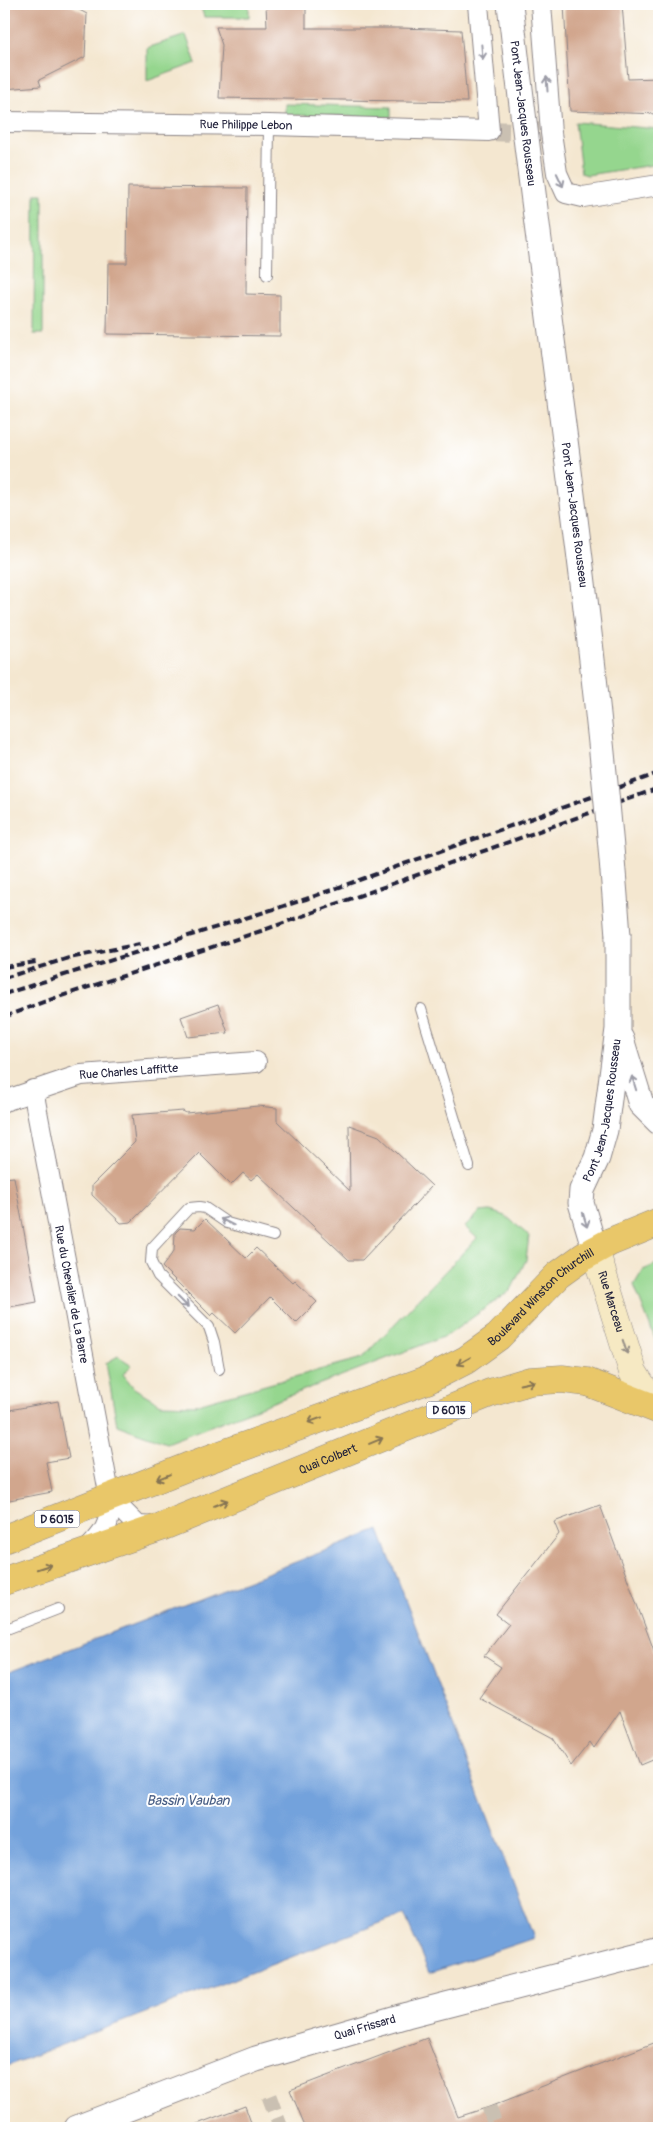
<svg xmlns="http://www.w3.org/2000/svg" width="663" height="2132" viewBox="0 0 663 2132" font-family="Pangolin,sans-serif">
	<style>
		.green { fill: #95d68e; stroke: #5c7c64 }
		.water { fill: #73a2dc; stroke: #4a628c }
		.building { fill: #d1a68d }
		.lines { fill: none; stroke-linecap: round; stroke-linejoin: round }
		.pedestrian-tunnel { stroke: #cac0b2; stroke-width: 15; stroke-dasharray: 15 8; stroke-linecap: butt }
		.minor-tunnel { stroke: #cac0b2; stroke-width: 20; stroke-dasharray: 20 10; stroke-linecap: butt }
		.service-casing { stroke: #8b8486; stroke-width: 12 }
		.minor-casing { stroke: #8b8486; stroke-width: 22 }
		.tertiary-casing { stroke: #8b8486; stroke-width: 27 }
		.secondary-casing { stroke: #8b8486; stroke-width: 29 }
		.primary-casing { stroke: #8b8486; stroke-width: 29 }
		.service { stroke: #fff; stroke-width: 10 }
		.minor { stroke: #fff; stroke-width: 20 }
		.tertiary { stroke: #fff; stroke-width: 25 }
		.secondary { stroke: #f6e9c3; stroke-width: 28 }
		.primary { stroke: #e9c769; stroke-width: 28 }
		.rail { stroke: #22223b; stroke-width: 4; stroke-dasharray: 8 4; stroke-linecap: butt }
		.tertiary-bridge-casing { stroke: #8b8486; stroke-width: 27; stroke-linecap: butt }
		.tertiary-bridge { stroke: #fff; stroke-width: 25 }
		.oneway { stroke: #9c9ca7 }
		.oneway2 { stroke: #978f86 }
		.oneway3 { stroke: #867452 }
		.labels { text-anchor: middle; stroke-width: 4; stroke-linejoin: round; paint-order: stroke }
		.shield { fill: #fff; stroke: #646476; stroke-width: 1 }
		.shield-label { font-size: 11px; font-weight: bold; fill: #22223b }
		.street-label { font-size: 12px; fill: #22223b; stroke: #fff }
		.water-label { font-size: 14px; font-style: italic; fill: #465c83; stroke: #fff }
	</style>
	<rect width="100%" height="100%" fill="#fff"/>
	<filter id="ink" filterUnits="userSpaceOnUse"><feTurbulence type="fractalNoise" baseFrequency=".02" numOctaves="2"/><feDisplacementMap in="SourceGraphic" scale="10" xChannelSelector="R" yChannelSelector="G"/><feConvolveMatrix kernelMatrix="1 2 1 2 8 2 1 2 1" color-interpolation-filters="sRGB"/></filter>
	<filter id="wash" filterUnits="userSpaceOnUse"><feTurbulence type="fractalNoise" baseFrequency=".0096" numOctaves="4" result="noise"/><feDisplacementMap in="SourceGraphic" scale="20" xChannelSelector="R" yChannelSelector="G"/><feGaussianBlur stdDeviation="1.12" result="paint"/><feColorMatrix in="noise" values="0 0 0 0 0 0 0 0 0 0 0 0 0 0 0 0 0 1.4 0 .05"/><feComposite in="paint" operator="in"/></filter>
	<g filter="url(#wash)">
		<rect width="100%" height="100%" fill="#f4e7d0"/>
		<path class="green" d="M200,4H249V17H204Z
			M186,35L196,63L147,81V48Z
			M285,104L391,107V117L285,115Z
			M575,122L659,129V164L587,175L581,173Z
			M35,194H43V334H34Z
			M490,1211L506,1216L529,1236L526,1260L511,1290L448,1335L166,1443L117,1425L106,1363L118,1356L132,1365L123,1374L134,1388L161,1404L194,1405L362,1358L477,1238L465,1227L480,1212Z
			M659,1263V1349L634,1285L643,1270Z"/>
		<path class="water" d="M379,1530L534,1938L429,1973L404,1914L4,2067V1674Z"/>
		<g id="blocks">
			<path class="building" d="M4,4H68L87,14L85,57L39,80L41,86L4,89Z
				M266,4H306V28H399L461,30L467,102L219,98L222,45L216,27H267Z
				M564,4H596V5L622,4L628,79L659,78V114L570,111Z
				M128,187L247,188L246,294L280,295V336L107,334L108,263H127Z
				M218,1004L228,1033L188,1037L181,1017Z
				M258,1106L277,1108V1121L350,1191L349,1125L379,1136L432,1186L362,1260H349L258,1174L251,1180L243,1173L231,1185L199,1153L131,1222L121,1223L92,1195V1185L135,1142L132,1115L183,1111L186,1113Z
				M14,1177L37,1302L4,1308V1178Z
				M205,1219L246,1258L256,1248L293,1283L295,1281L317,1302L296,1323L270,1297L235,1333L214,1313L211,1316L162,1267L174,1251L175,1233L180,1228L195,1229Z
				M58,1401L69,1458L46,1462L52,1492L4,1501V1411Z
				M600,1505L659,1664V1757L640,1765L620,1711L594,1748L590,1742L571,1766L553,1738L479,1698L501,1667L484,1656L509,1624L496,1614L559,1534L554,1522Z
				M427,2038L458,2117L489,2107L659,2041V2128H306L290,2090Z
				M245,2106L253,2128H193L192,2126Z"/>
		</g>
	</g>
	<g filter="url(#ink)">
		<use href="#blocks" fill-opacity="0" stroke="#8b8486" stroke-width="1"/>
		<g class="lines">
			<path class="pedestrian-tunnel" d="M269,2096L281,2128
				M489,2107L496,2128"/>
			<path class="minor-tunnel" d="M489,131L551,133"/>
			<g class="service-casing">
				<path id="service" d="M267,275L269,125
					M421,1009L469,1166
					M219,1369L214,1342L209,1327L158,1276L151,1262L152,1248L189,1208L199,1207L205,1208L227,1223L273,1236
					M4,1630L58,1609"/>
			</g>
			<g class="minor-casing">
				<g id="minor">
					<path d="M541,4L551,133L557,173L566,193L583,197L659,185"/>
					<path id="s1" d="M4,122L269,125L489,131L478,4"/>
					<path id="s2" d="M33,1090L110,1498C112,1524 103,1535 85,1552"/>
					<path id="s3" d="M4,1101L81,1075L256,1062"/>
					<path d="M110,1498L138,1526L158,1527"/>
				</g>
			</g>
			<g class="tertiary-casing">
				<g id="tertiary">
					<path d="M621,1039L641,1104L659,1122"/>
					<path id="s4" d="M595,1250L581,1203L582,1190L597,1158L605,1130L618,1029V936"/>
					<path id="s5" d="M77,2128L256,2059L407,2015L659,1950"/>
				</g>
			</g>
			<g class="secondary-casing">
				<g id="secondary">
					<path id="s6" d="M595,1250L633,1372L655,1407"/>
				</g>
			</g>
			<g class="primary-casing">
				<g id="primary">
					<path id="s7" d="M4,1539L187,1467L427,1380L466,1360L498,1337L558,1275L583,1257L610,1242L659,1222"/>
					<path id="s8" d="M4,1581L161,1527L490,1393L530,1381L562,1379L587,1382L659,1410"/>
				</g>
			</g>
			<use href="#service" class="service"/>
			<use href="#minor" class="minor"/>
			<use href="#tertiary" class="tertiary"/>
			<use href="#secondary" class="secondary"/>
			<use href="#primary" class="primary"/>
			<path class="rail" d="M4,967L36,962
				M4,978L69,958L140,944
				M4,994L306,899L659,773
				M4,1017L46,1001L261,931L659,788"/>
			<g class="tertiary-bridge-casing">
				<g id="tertiary-bridge">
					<path id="s9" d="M510,4C545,315 596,624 618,936"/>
				</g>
			</g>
			<use href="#tertiary-bridge" class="tertiary-bridge"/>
		</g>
		<defs><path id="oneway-shaft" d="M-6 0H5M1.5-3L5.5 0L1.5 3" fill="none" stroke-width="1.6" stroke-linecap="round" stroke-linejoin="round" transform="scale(1.25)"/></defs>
		<g class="oneway">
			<use href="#oneway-shaft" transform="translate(482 52) rotate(85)"/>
			<use href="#oneway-shaft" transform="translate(547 84) rotate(-94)"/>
			<use href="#oneway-shaft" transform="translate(560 180) rotate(65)"/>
			<use href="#oneway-shaft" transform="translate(634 1083) rotate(-107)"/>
			<use href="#oneway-shaft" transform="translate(585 1220) rotate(73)"/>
			<use href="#oneway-shaft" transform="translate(227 1222) rotate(-154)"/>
			<use href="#oneway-shaft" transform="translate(183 1302) rotate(45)"/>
		</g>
		<use class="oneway2" href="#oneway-shaft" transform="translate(625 1347) rotate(72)"/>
		<g class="oneway3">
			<use href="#oneway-shaft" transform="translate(464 1361) rotate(150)"/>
			<use href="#oneway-shaft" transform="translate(527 1383) rotate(-12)"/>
			<use href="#oneway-shaft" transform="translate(315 1420) rotate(160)"/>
			<use href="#oneway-shaft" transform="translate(376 1441) rotate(-23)"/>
			<use href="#oneway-shaft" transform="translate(163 1477) rotate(158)"/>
			<use href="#oneway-shaft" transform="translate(221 1503) rotate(-22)"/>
			<use href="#oneway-shaft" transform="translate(44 1567) rotate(-18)"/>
		</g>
	</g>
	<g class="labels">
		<g class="shield">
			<rect x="426.5" y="1401.5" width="45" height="17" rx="4"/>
			<rect x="34.5" y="1510.5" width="45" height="17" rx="4"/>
		</g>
		<g class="shield-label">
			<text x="449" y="1414">D 6015</text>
			<text x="57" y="1523">D 6015</text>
		</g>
		<g class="street-label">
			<text dy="4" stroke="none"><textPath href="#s9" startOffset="110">Pont Jean-Jacques Rousseau</textPath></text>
			<text dy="4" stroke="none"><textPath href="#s1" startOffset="242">Rue Philippe Lebon</textPath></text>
			<text dy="4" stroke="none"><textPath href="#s9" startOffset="515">Pont Jean-Jacques Rousseau</textPath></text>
			<text dy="4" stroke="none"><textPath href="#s3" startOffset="129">Rue Charles Laffitte</textPath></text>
			<text dy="4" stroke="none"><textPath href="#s4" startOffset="145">Pont Jean-Jacques Rousseau</textPath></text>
			<text dy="4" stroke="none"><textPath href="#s2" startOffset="208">Rue du Chevalier de La Barre</textPath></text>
			<text dy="4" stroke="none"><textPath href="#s7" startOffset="594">Boulevard Winston Churchill</textPath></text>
			<text dy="4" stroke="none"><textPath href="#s6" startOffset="54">Rue Marceau</textPath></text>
			<text dy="4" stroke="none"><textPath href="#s8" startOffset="346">Quai Colbert</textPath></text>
			<text dy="4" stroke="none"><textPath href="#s5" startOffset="305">Quai Frissard</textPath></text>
		</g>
		<g class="water-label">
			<text x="188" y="1805">Bassin Vauban</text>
		</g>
	</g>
	<rect width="663" height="2132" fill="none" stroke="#fff" stroke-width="20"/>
</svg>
